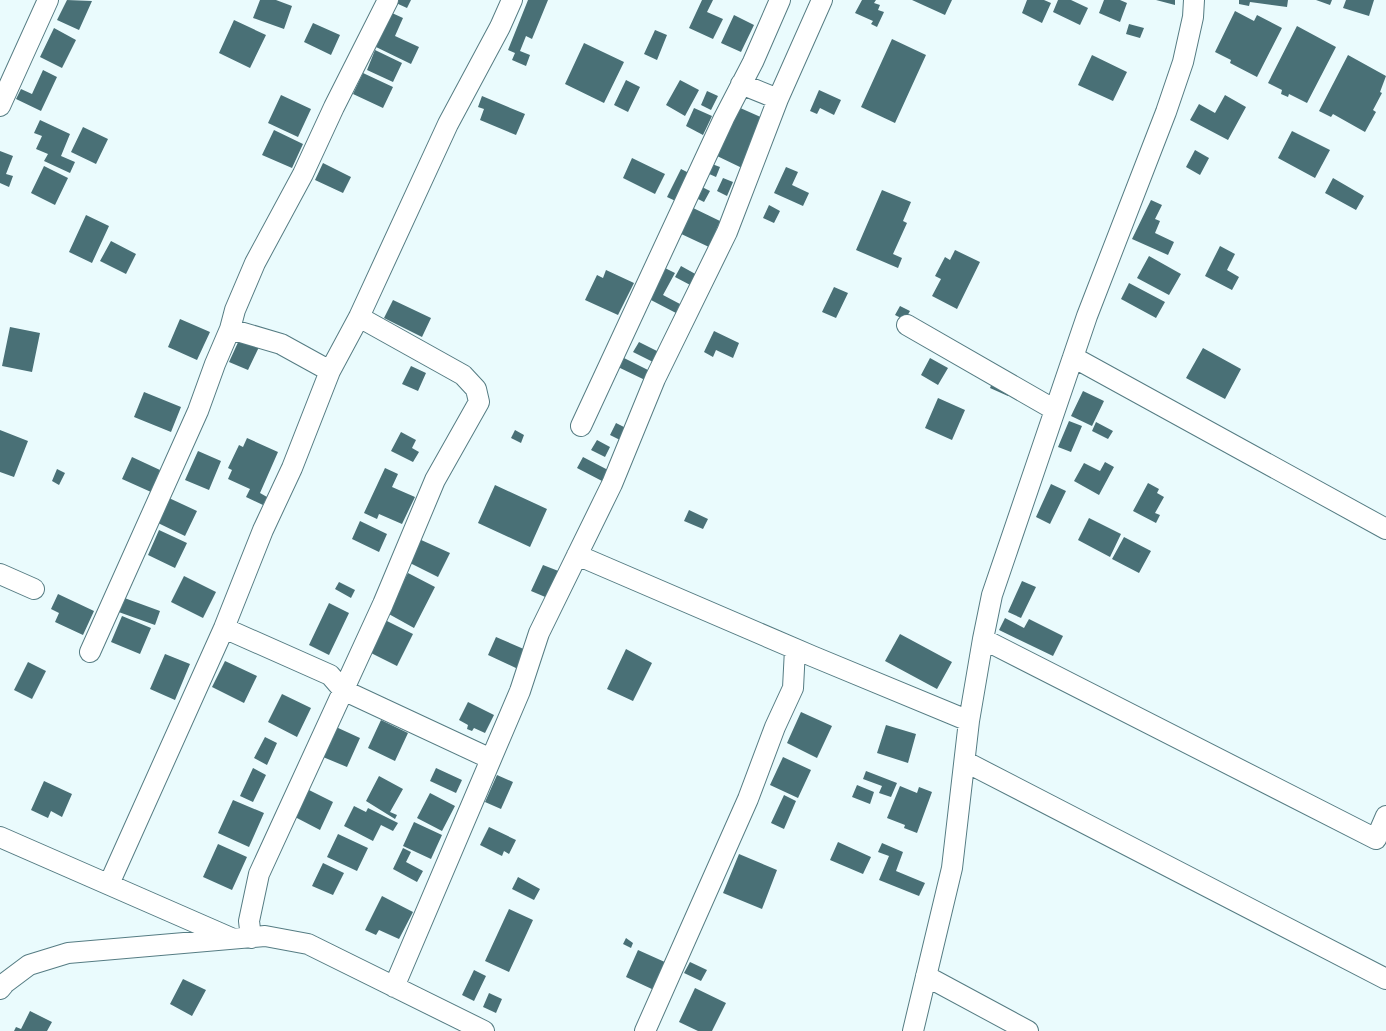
<svg xmlns="http://www.w3.org/2000/svg" width="1386" height="1031" viewBox="0 0 1386 1031" font-family="'PT Sans',sans-serif">
	<style>
		.building { fill: #497076 }
		.lines { fill: none; stroke-linecap: round; stroke-linejoin: round }
		.street-casing { stroke: #557c83; stroke-width: 22 }
		.street { stroke: #fff; stroke-width: 20 }
	</style>
	<rect width="100%" height="100%" fill="#eafbfd"/>
	<path class="building" d="M67,0L92,1L79,30L57,20Z
		M260,0H276L292,6L284,29L253,18Z
		M397,0H411L407,8L396,3Z
		M528,0H548L532,39L526,36L520,51L530,55L526,66L512,60L515,53L508,50Z
		M702,0H713L707,12L723,19L713,39L689,28Z
		M862,0H876L874,3L880,5L878,10L884,12L877,27L871,24L873,21L855,13Z
		M912,0H952L945,15Z
		M1027,0H1044L1051,3L1042,23L1022,13Z
		M1058,0H1071L1088,8L1080,25L1053,12Z
		M1104,0H1120L1127,3L1120,22L1099,13Z
		M1156,0H1175V5Z
		M1239,0H1288L1287,7L1250,2L1249,6L1239,4Z
		M1316,0H1332L1330,5Z
		M1346,0H1374L1369,16L1343,8Z
		M1235,11L1254,21L1257,15L1282,28L1257,77L1230,63L1231,60L1215,52Z
		M392,13L403,18L395,36L419,47L411,64L376,47Z
		M734,15L754,25L741,52L721,43Z
		M234,20L266,35L250,68L219,53Z
		M313,23L340,35L331,55L304,42Z
		M1129,24L1144,28L1140,38L1126,34Z
		M1297,26L1336,47L1307,103L1289,94L1288,97L1281,94L1282,90L1268,83Z
		M54,28L76,40L62,68L40,57Z
		M655,30L667,35L657,60L644,54Z
		M892,39L926,55L895,123L861,107Z
		M584,43L624,62L604,103L565,84Z
		M375,50L402,63L393,82L367,70Z
		M1092,55L1127,72L1113,101L1078,85Z
		M1348,55L1386,76L1380,92L1382,93L1373,110L1376,112L1365,132L1333,114L1331,117L1319,111Z
		M43,70L57,77L41,111L16,99L21,89L32,94Z
		M363,73L393,87L383,108L353,94Z
		M626,80L640,87L628,112L614,105Z
		M680,80L699,90L685,116L666,105Z
		M819,90L841,100L834,115L820,108L817,114L810,111Z
		M707,91L718,96L711,110L701,105Z
		M281,95L311,109L298,137L268,123Z
		M1225,95L1246,107L1228,140L1190,120L1199,104L1215,113Z
		M482,96L525,114L516,135L480,120L484,109L478,107Z
		M738,107L765,119L742,168L715,155Z
		M694,108L712,116L703,135L686,126Z
		M40,120L70,134L61,156L75,162L70,173L44,161L48,154L36,149L42,136L34,133Z
		M83,127L108,139L96,164L71,152Z
		M274,130L303,144L292,168L262,155Z
		M1292,131L1330,150L1315,178L1278,158Z
		M1195,150L1209,158L1200,175L1186,167Z
		M0,151L13,156L6,174L13,176L9,187L0,183Z
		M632,158L665,174L655,194L623,178Z
		M323,163L351,177L343,193L315,180Z
		M712,164L720,167L716,177L707,173Z
		M44,166L68,178L55,205L31,193Z
		M786,167L798,172L792,185L809,193L803,206L774,193Z
		M681,169L695,176L682,204L667,197Z
		M723,178L733,182L727,196L717,191Z
		M1333,178L1364,196L1356,210L1325,193Z
		M702,187L710,191L704,202L696,198Z
		M882,190L911,202L903,221L907,223L893,254L902,258L898,268L856,250Z
		M1151,200L1162,205L1155,219L1160,221L1155,233L1174,242L1168,255L1132,239Z
		M769,205L780,211L774,223L763,218Z
		M689,206L720,221L709,247L677,232Z
		M86,215L109,226L92,263L69,252Z
		M111,241L136,254L126,274L100,261Z
		M1220,246L1235,254L1227,270L1239,277L1232,290L1205,276Z
		M955,250L980,262L957,309L932,296L941,279L935,276L945,257L950,260Z
		M1149,256L1181,274L1169,295L1137,278Z
		M681,266L699,276L694,287L675,277Z
		M665,268L675,273L663,295L680,304L676,313L649,299Z
		M606,270L634,283L618,315L585,300L597,275L603,278Z
		M1129,283L1165,302L1156,318L1121,299Z
		M834,287L848,293L836,318L822,312Z
		M393,300L431,318L422,337L384,318Z
		M900,306L910,311L905,320L895,315Z
		M180,319L210,332L197,360L168,347Z
		M10,327L40,333L32,372L2,366Z
		M714,331L739,343L733,358L716,350L713,357L704,352Z
		M240,338L259,347L248,370L229,362Z
		M639,342L659,352L653,362L633,352Z
		M1203,348L1241,369L1225,399L1186,378Z
		M622,357L650,371L645,380L618,367Z
		M930,358L948,368L938,385L921,375Z
		M411,366L426,373L418,391L402,384Z
		M993,381L1011,389L1008,396L990,388Z
		M1083,391L1104,401L1092,426L1071,416Z
		M144,392L181,407L171,432L134,417Z
		M938,398L965,410L952,440L925,428Z
		M1069,421L1082,426L1071,452L1058,447Z
		M1096,422L1113,431L1108,439L1092,431Z
		M616,423L626,428L620,440L610,435Z
		M0,430L28,441L14,477L0,472Z
		M515,430L524,435L521,443L511,438Z
		M401,432L416,440L412,448L419,452L413,462L391,451Z
		M247,438L278,452L260,493L267,497L263,505L246,497L250,489L228,479L232,470L228,468L239,445L243,447Z
		M597,440L610,447L605,457L591,450Z
		M198,451L221,461L209,490L185,480Z
		M132,457L160,470L151,492L122,479Z
		M583,457L608,470L602,481L577,468Z
		M1105,462L1114,467L1099,495L1074,481L1084,463L1100,471Z
		M385,468L398,474L392,487L415,497L402,524L379,514L377,519L364,513Z
		M57,469L65,473L59,485L52,481Z
		M1148,483L1159,489L1157,493L1164,497L1155,513L1160,515L1156,523L1133,511Z
		M1051,484L1066,491L1050,524L1036,517Z
		M495,485L547,509L530,547L478,523Z
		M169,498L197,511L185,536L158,523Z
		M689,510L708,519L703,529L684,521Z
		M1089,518L1121,534L1110,557L1078,540Z
		M360,521L387,534L379,552L352,539Z
		M159,530L187,543L175,568L148,555Z
		M1124,537L1151,551L1139,573L1112,559Z
		M419,539L450,553L438,577L408,562Z
		M543,565L561,572L550,599L531,591Z
		M408,573L435,587L414,628L387,613Z
		M184,576L216,592L203,618L171,602Z
		M1022,581L1036,587L1021,618L1008,612Z
		M339,582L355,590L351,598L335,589Z
		M58,594L94,611L83,635L55,622L59,613L51,609Z
		M119,596L160,611L155,625L113,610Z
		M329,603L349,613L329,655L309,645Z
		M122,616L151,628L140,654L111,642Z
		M1005,618L1024,628L1029,619L1063,636L1053,656L999,630Z
		M383,619L413,634L397,666L367,651Z
		M900,634L952,662L937,689L885,661Z
		M496,637L526,650L518,669L488,655Z
		M626,649L652,663L633,701L607,689Z
		M165,654L190,664L175,700L150,689Z
		M225,661L257,676L244,703L212,687Z
		M28,662L46,671L32,699L14,690Z
		M282,694L311,708L297,737L268,722Z
		M468,702L494,715L485,733L474,728L472,731L467,729L468,725L459,720Z
		M801,712L832,726L817,758L787,743Z
		M381,720L408,733L395,761L368,748Z
		M886,725L916,734L908,763L877,753Z
		M336,727L360,738L347,767L323,757Z
		M265,737L277,743L267,765L254,758Z
		M783,757L811,770L798,798L770,785Z
		M253,768L266,775L253,802L240,796Z
		M436,768L462,780L456,793L430,781Z
		M866,771L897,783L891,797L879,793L882,786L863,779Z
		M497,775L513,782L501,809L485,802Z
		M379,776L403,789L390,812L397,815L395,819L366,801Z
		M44,781L72,794L62,817L51,811L48,818L31,810Z
		M857,785L874,792L870,804L852,797Z
		M900,786L917,793L919,787L932,792L917,833L904,828L905,825L887,818Z
		M309,790L333,802L320,830L295,817Z
		M430,793L455,806L442,831L417,818Z
		M784,795L796,801L784,829L771,823Z
		M233,800L264,813L249,847L218,833Z
		M354,806L366,812L368,808L398,823L393,831L381,825L373,841L344,826Z
		M414,822L442,835L431,859L403,846Z
		M489,827L516,840L509,854L504,851L502,856L480,845Z
		M338,834L368,848L357,871L327,857Z
		M838,842L871,857L863,874L830,860Z
		M882,843L903,852L896,871L925,883L919,896L879,880L889,856L878,852Z
		M218,844L247,857L232,890L203,877Z
		M403,848L411,852L406,862L423,871L417,882L393,869Z
		M739,854L777,870L762,909L723,893Z
		M323,863L344,873L333,895L312,886Z
		M518,877L540,889L534,900L512,889Z
		M382,896L413,912L399,939L379,930L376,935L365,930Z
		M509,909L533,920L509,972L485,961Z
		M626,938L633,943L631,948L623,944Z
		M638,950L667,963L654,990L626,977Z
		M690,962L707,970L701,981L684,973Z
		M474,970L486,976L474,1001L462,995Z
		M183,979L206,990L192,1016L170,1004Z
		M695,988L726,1003L712,1031H698L679,1022Z
		M489,993L502,999L496,1013L483,1007Z
		M30,1011L52,1022L47,1031H14L16,1027L21,1029Z"/>
	<g class="lines">
		<g class="street-casing">
			<path id="street" d="M741,84L778,99
				M0,106L48,0
				M907,325L1055,410
				M230,329L281,344L330,371
				M1073,357L1386,529
				M581,426L724,118L753,62L780,0
				M577,555L812,656L969,721
				M0,574L34,589
				M224,628L330,675L343,690L491,759
				M983,639L1376,839L1386,816
				M90,652L198,411L215,364L230,329L235,310L255,263L303,174L334,107L388,0
				M966,762L1386,979
				M0,837L231,938
				M109,884L224,628L263,530L292,468L330,371L359,317L448,124L500,27L512,0
				M251,938L249,921L259,874L383,604L435,480L479,402L476,389L463,375L359,317
				M926,976L1028,1031
				M394,987L520,691L539,633L612,484L655,379L727,232L778,99L822,0
				M0,989L5,983L29,965L68,953L265,936L308,944L484,1031
				M645,1031L748,799L775,727L793,688L795,649
				M913,1031L952,868L969,721L983,639L992,595L1087,316L1166,112L1183,62L1193,17L1194,0"/>
		</g>
		<use href="#street" class="street"/>
	</g>
</svg>
